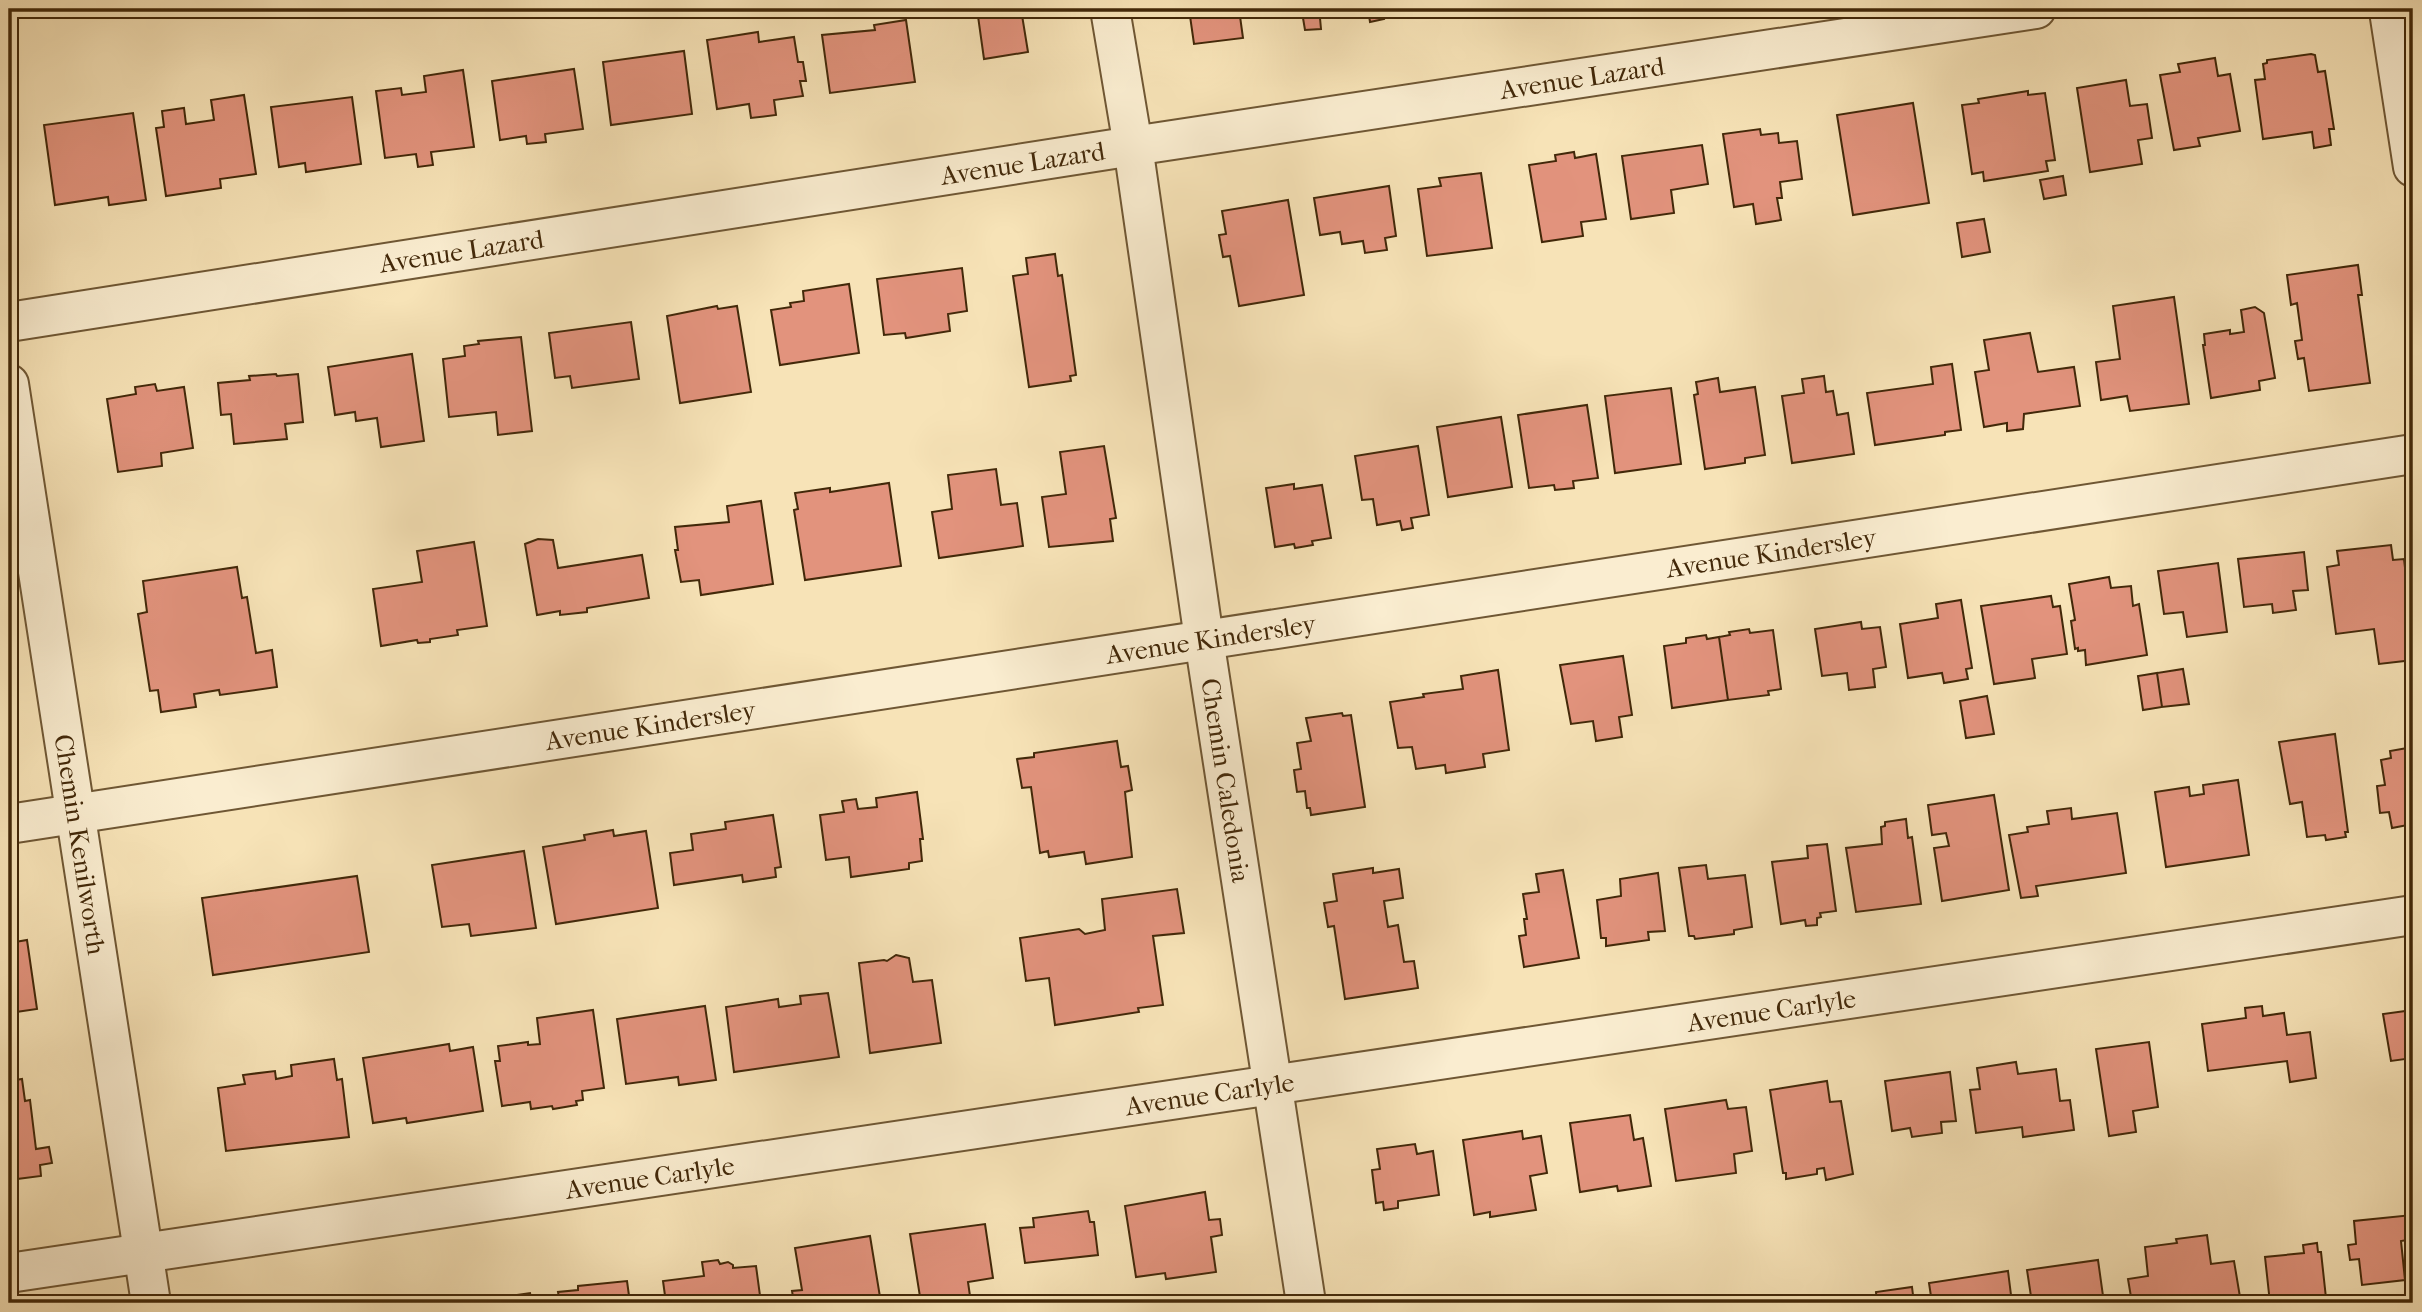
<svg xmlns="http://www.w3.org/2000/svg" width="2422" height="1312" viewBox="0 0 2422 1312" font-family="'IM FELL French Canon',serif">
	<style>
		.building { fill: #e2937d; stroke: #422809; stroke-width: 2 }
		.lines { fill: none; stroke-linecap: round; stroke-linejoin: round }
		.minor-casing { stroke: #6f5734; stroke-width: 42 }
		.minor { stroke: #faedd0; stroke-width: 38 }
		.labels { text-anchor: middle; stroke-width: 5; stroke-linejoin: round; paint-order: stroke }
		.street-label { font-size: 26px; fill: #422809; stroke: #faedd0 }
	</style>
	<rect width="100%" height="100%" fill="#f7e3b7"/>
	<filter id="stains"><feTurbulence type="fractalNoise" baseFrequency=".00286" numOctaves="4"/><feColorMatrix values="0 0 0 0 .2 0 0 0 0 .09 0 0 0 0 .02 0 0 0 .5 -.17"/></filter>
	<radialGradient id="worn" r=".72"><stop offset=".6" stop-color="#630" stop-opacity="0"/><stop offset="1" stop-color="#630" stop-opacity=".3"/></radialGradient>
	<path class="building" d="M977,9H1021L1028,52L984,59Z
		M1189,9H1239L1243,38L1194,44Z
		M1295,9H1382L1384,19L1370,22L1368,9L1320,18L1321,29L1305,30L1303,18H1297Z
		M906,20L915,82L830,93L822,35L875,30L874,25Z
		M758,32L759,42L794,37L798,62H803L806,81H800L803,96L774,100L776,115L751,118L749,104L717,109L707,40Z
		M684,51L692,114L611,125L603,62Z
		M2311,54L2315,55L2318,72L2325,71L2334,129H2329L2331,145L2314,148L2312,132L2263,139L2255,80L2265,79L2263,64L2267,63V60Z
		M2215,58L2218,76L2230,74L2240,131L2198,138L2200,146L2174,150L2160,75L2180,72L2178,64Z
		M574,69L583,129L545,134L546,142L527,144L526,136L500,140L492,81Z
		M463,70L474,147L431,152L433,165L418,167L416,154L385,158L376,91L401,88L402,95L426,92L424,76Z
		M2126,80L2130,106L2147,104L2152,138L2138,140L2142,164L2090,172L2077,88Z
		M2028,91V95L2045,93L2055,160L2046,161L2048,171L1984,181L1983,172L1972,174L1962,105L1979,103L1978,99Z
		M244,95L256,174L220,179L221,188L166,196L156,128L164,127L162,111L184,108L186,124L214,120L211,100Z
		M352,97L361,164L306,172L305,163L279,167L271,107Z
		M1913,103L1929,203L1853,215L1837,115Z
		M133,113L146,200L109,205L108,197L55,205L44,125Z
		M1760,129L1761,135L1778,133L1779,143L1797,141L1802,179L1780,182L1782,198H1777L1781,220L1756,224L1753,204L1734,207L1723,134Z
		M1702,145L1708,184L1671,190L1674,213L1631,219L1622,156Z
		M1574,152L1575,158L1596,154L1606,219L1581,222L1583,236L1542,242L1529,165L1556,161L1555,155Z
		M1481,173L1492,248L1427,256L1418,189L1441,186L1439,178Z
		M2063,176L2066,195L2044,199L2040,180Z
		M1389,186L1396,236L1385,238L1387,250L1365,253L1363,241L1342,244L1340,232L1320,235L1314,198Z
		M1288,200L1304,295L1239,306L1230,256L1223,257L1219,235L1226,234L1222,211Z
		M1984,219L1990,252L1962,257L1957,223Z
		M1055,254L1058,276L1062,275L1076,375L1070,376L1071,381L1029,387L1013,276L1028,274L1026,258Z
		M2358,265L2362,295H2358L2370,383L2309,391L2304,358L2298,359L2295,341L2302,340L2297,303L2291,305L2287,275Z
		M962,268L967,311L948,314L950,331L906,338L905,333L884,335L877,279Z
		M849,284L859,353L780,365L771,310L791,307L790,303L804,301L803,291Z
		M2174,297L2189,404L2130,411L2127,396L2101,400L2096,362L2120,359L2113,306Z
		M717,306L718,309L737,306L751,392L680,403L667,316Z
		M2255,307L2264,313L2275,378L2259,381L2260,390L2211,398L2203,345H2205L2204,334L2230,330V334L2244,332L2241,310Z
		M631,322L639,379L572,388L570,376L555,378L549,333Z
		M2030,333L2038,372L2074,367L2080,406L2024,414L2023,429L2007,431V423L1984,427L1975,372L1989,370L1984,340Z
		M521,337L532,431L498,435L496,412L449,417L443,359L465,356L464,346L479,344L478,341Z
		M412,354L424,441L381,447L377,418L356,421L355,412L335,415L328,367Z
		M1952,364L1961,430L1945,432V435L1875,445L1867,393L1933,384L1931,367Z
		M276,374L277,376L298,374L303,422L285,424L287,439L234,444L231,414L221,415L218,383L250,380L249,376Z
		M1824,376L1826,392L1833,391L1837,415L1848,413L1854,454L1792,463L1782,396L1804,393L1802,379Z
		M1718,378L1720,392L1755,387L1765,455L1745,458V463L1705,469L1694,395L1698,394L1696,382Z
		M155,384L157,391L184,387L193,448L161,453L162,466L118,472L107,399L136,394L135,387Z
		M1671,388L1681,464L1615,473L1605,396Z
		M1587,405L1598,478L1573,481L1574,488L1555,490L1554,485L1529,488L1518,415Z
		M1501,417L1512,487L1448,497L1437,427Z
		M1104,446L1116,518L1110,519L1113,541L1049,547L1042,497L1066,494L1060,452Z
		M1418,446L1429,515L1411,518L1413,528L1402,530L1400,521L1377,525L1373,499L1362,500L1355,456Z
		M996,469L1001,505L1017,503L1023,546L939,558L932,512L952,509L948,475Z
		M889,483L901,566L805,580L794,510L798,509L795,493L830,488V492Z
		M1294,484V489L1322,485L1331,538L1312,541L1313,545L1295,548L1294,544L1275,547L1266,488Z
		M761,501L773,584L701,595L699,580L681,582L675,550H678L675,527L729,522L727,506Z
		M538,539L553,540L558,568L642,555L649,598L587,608V612L560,615V611L537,615L525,544Z
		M474,542L487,626L457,630L458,635L430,639V642L418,643L417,640L381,646L373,589L422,582L417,551Z
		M2391,545L2393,560L2404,559L2413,638V660L2379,664L2374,629L2336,634L2327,567L2339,565L2337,551Z
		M2304,552L2308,590L2293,591L2296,610L2273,613L2272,604L2244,607L2238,559Z
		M2218,563L2227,632L2187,637L2183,612L2164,614L2158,571Z
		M237,567L242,598L247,597L256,653L272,650L277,687L220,695L219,690L194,694L196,707L161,712L158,690L150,691L138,614L147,612L143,581Z
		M2109,577L2111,588L2131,586L2133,606L2139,604L2147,655L2086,665L2085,650L2078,651V648L2075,649L2071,621L2075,620L2069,584Z
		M2051,596L2053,607L2060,606L2067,654L2032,659L2035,678L1994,684L1981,606Z
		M1961,600L1972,668L1966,669L1968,679L1944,683L1942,673L1908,678L1900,624L1938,618L1936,604Z
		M1861,622L1862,629L1880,627L1886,667L1873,669L1875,687L1849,690L1847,673L1822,676L1815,629Z
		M1749,629L1750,633L1773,630L1781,689L1768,691L1769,695L1728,700L1719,637L1730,635L1729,632Z
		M1706,635L1707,639L1719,637L1728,700L1672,708L1664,646L1686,643V638Z
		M1623,656L1632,715L1619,717L1622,737L1596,741L1593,721L1571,724L1560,665Z
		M2183,669L2189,704L2162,707L2157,673Z
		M1498,670L1509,750L1483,754L1485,767L1446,773L1445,765L1416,769L1412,747L1398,748L1390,702L1424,697L1423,694L1463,689L1461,676Z
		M2157,673L2162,707L2143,710L2138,676Z
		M1987,696L1994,734L1966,738L1960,701Z
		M1342,713L1343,716L1351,715L1365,807L1311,815L1310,808H1307L1305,791L1297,792L1294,770L1301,769L1297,743L1311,741L1306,718Z
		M2335,734L2348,832H2345L2346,837L2326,840L2325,835L2307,837L2302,802L2290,804L2279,742Z
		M1117,741L1121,767L1128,766L1132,790L1125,792L1132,857L1086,864L1084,852L1049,857L1048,851L1040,853L1031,787L1022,788L1017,759L1034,757V753Z
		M2413,747V824L2392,828L2389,812L2380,813L2377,786L2385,785L2381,760L2391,758L2390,751Z
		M2238,780L2249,855L2166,867L2155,792L2189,787L2190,796L2204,794L2203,785Z
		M917,792L923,839H920L922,861L909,863V869L851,877L849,857L826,860L820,815L844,812L842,801L856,799L858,809L877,807L876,798Z
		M1994,795L2009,890L1942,901L1934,848L1949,846L1946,833L1932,835L1928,805Z
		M2071,808L2072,819L2117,813L2126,873L2036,886L2038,896L2021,898L2009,835L2028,832L2027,827L2049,824L2047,811Z
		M773,815L781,867L775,868L776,877L743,882L742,875L674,885L670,853L693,850L691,834L726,829L725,822Z
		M1906,819L1908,838L1912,837L1921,904L1856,912L1846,848L1882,844L1881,827L1885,826V822Z
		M613,830L614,836L646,831L658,908L556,924L543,847L585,840L584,835Z
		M1827,844L1836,911L1820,913L1821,917L1817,918V925L1806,926L1805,920L1781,924L1772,862L1808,858L1807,846Z
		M524,851L536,928L471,936L469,924L442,927L432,865Z
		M1706,865L1708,879L1745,875L1752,927L1734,930V934L1695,939L1694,936H1689L1679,868Z
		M1373,868V873L1399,869L1403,898L1384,901L1388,927L1398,925L1404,962L1414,961L1418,988L1345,999L1334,926L1328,927L1324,903L1337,901L1333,874Z
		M1563,870L1579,958L1524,967L1519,936L1526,935L1524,919H1527L1523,894L1539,892L1536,874Z
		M1658,873L1665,931L1648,932L1649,940L1606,946V938H1601L1597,900L1621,896L1620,879Z
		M357,876L369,952L213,975L202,898Z
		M1177,889L1184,933L1153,936L1163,1005L1138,1008L1139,1012L1055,1025L1049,978L1026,981L1020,938L1079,929L1085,934L1105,930L1102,899Z
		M27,940L37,1009L9,1013V943Z
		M896,955L909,958L913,982L932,980L941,1043L870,1053L859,963L884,960L887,961Z
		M828,993L839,1057L734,1072L726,1007L778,999L779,1007L801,1004L800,996Z
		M705,1006L716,1080L679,1085L678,1077L626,1084L617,1019Z
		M2262,1006L2263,1016L2284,1013L2287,1035L2310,1032L2316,1078L2290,1082L2287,1061L2208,1071L2202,1024L2246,1018L2245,1008Z
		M593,1010L604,1088L582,1091L583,1100L576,1101L577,1105L553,1109L552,1106L531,1109L530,1102L502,1106L495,1061H500L498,1046L528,1042V1045L540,1044L537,1018Z
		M2413,1010V1058L2391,1061L2383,1014Z
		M2149,1042L2158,1107L2133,1111L2136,1132L2109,1136L2096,1049Z
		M449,1044L450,1051L473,1047L483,1111L407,1123L406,1118L373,1123L363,1058Z
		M334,1059L337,1080L342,1079L349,1137L226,1151L218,1088L245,1084L243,1075L275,1071L276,1079L292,1076L291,1065Z
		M2016,1062L2018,1074L2056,1069L2060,1101L2070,1100L2074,1130L2023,1137L2022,1127L1976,1133L1970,1090L1980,1089L1977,1068Z
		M1950,1072L1956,1121L1941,1122L1942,1133L1912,1137L1910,1128L1892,1131L1885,1081Z
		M22,1079L25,1101L30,1100L36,1149L49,1147L52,1163L40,1165L41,1176L9,1180V1081Z
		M1827,1081L1830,1102L1841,1101L1853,1174L1826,1180L1824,1168L1817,1169V1174L1786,1179V1173H1783L1770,1090Z
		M1726,1100L1728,1109L1746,1107L1752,1151L1734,1154L1736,1173L1676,1181L1665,1109Z
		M1630,1115L1634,1140L1643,1138L1651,1186L1618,1191L1617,1186L1580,1192L1570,1123Z
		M1522,1131L1523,1139L1541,1136L1547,1173L1530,1176L1536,1210L1490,1217V1212L1474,1215L1463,1140Z
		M1415,1144L1417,1154L1433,1151L1439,1195L1398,1201V1208L1384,1210L1383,1202L1376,1203L1372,1170L1380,1169L1377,1149Z
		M1205,1192L1209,1220L1220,1219L1222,1235L1211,1237L1216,1272L1166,1279L1165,1273L1136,1277L1125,1206Z
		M1088,1211L1090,1222H1094L1098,1255L1025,1263L1020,1228L1034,1227L1033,1218Z
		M2412,1215L2413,1239L2401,1241L2405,1280L2362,1285L2359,1259L2350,1260L2348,1245L2356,1244L2354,1221Z
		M985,1224L993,1278L968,1282L971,1303H921L910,1234Z
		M2207,1235L2211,1264L2234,1261L2241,1303H2132L2128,1279L2148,1276L2145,1247L2177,1243L2176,1239Z
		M870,1236L881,1303H794L792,1291L802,1290L795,1248Z
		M2317,1243L2318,1252H2321L2326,1298L2270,1303L2265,1257L2304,1253L2303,1245Z
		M718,1260L720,1264L728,1262L733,1265V1268L756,1266L761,1303H666L663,1281L704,1276L702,1262Z
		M2098,1260L2104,1303H2032L2027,1270Z
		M2008,1271L2012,1303H1932L1929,1283Z
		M627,1281L630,1303H560L558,1292L578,1290V1286Z
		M1912,1287L1914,1303H1877L1876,1292Z
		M530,1293L532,1303H460Z"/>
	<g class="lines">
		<g class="minor-casing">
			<g id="minor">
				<path id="s1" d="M1110,9L1133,146L1204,639L1306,1303"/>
				<path d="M2389,11L2413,167"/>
				<path id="s2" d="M9,322L1133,146L2036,9"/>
				<path id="s3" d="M9,384L151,1303"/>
				<path id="s4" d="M9,824L2413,454"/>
				<path id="s5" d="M9,1273L2413,915"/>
			</g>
		</g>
		<use href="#minor" class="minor"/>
	</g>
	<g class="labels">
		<g class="street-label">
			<text dy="9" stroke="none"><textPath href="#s2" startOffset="1592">Avenue Lazard</textPath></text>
			<text dy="9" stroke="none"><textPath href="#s2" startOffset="1026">Avenue Lazard</textPath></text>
			<text dy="9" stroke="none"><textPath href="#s2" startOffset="458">Avenue Lazard</textPath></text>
			<text dy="9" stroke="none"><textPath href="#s4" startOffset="1783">Avenue Kindersley</textPath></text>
			<text dy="9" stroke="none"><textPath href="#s4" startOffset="1216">Avenue Kindersley</textPath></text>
			<text dy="9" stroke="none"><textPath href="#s4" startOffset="649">Avenue Kindersley</textPath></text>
			<text dy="9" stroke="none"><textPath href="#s1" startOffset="780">Chemin Caledonia</textPath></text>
			<text dy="9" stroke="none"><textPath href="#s3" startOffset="466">Chemin Kenilworth</textPath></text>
			<text dy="9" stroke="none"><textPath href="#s5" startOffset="1782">Avenue Carlyle</textPath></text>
			<text dy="9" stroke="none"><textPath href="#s5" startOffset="1214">Avenue Carlyle</textPath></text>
			<text dy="9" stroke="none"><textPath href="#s5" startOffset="648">Avenue Carlyle</textPath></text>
		</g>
	</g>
	<rect width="2422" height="1312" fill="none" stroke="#f7e3b7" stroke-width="35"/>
	<rect x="10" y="10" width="2401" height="1291" fill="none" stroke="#422809" stroke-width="3.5"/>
	<rect x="18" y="18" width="2387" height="1277" fill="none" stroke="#422809" stroke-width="2"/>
	<rect width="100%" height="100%" filter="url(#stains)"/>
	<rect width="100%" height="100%" fill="url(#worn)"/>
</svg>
